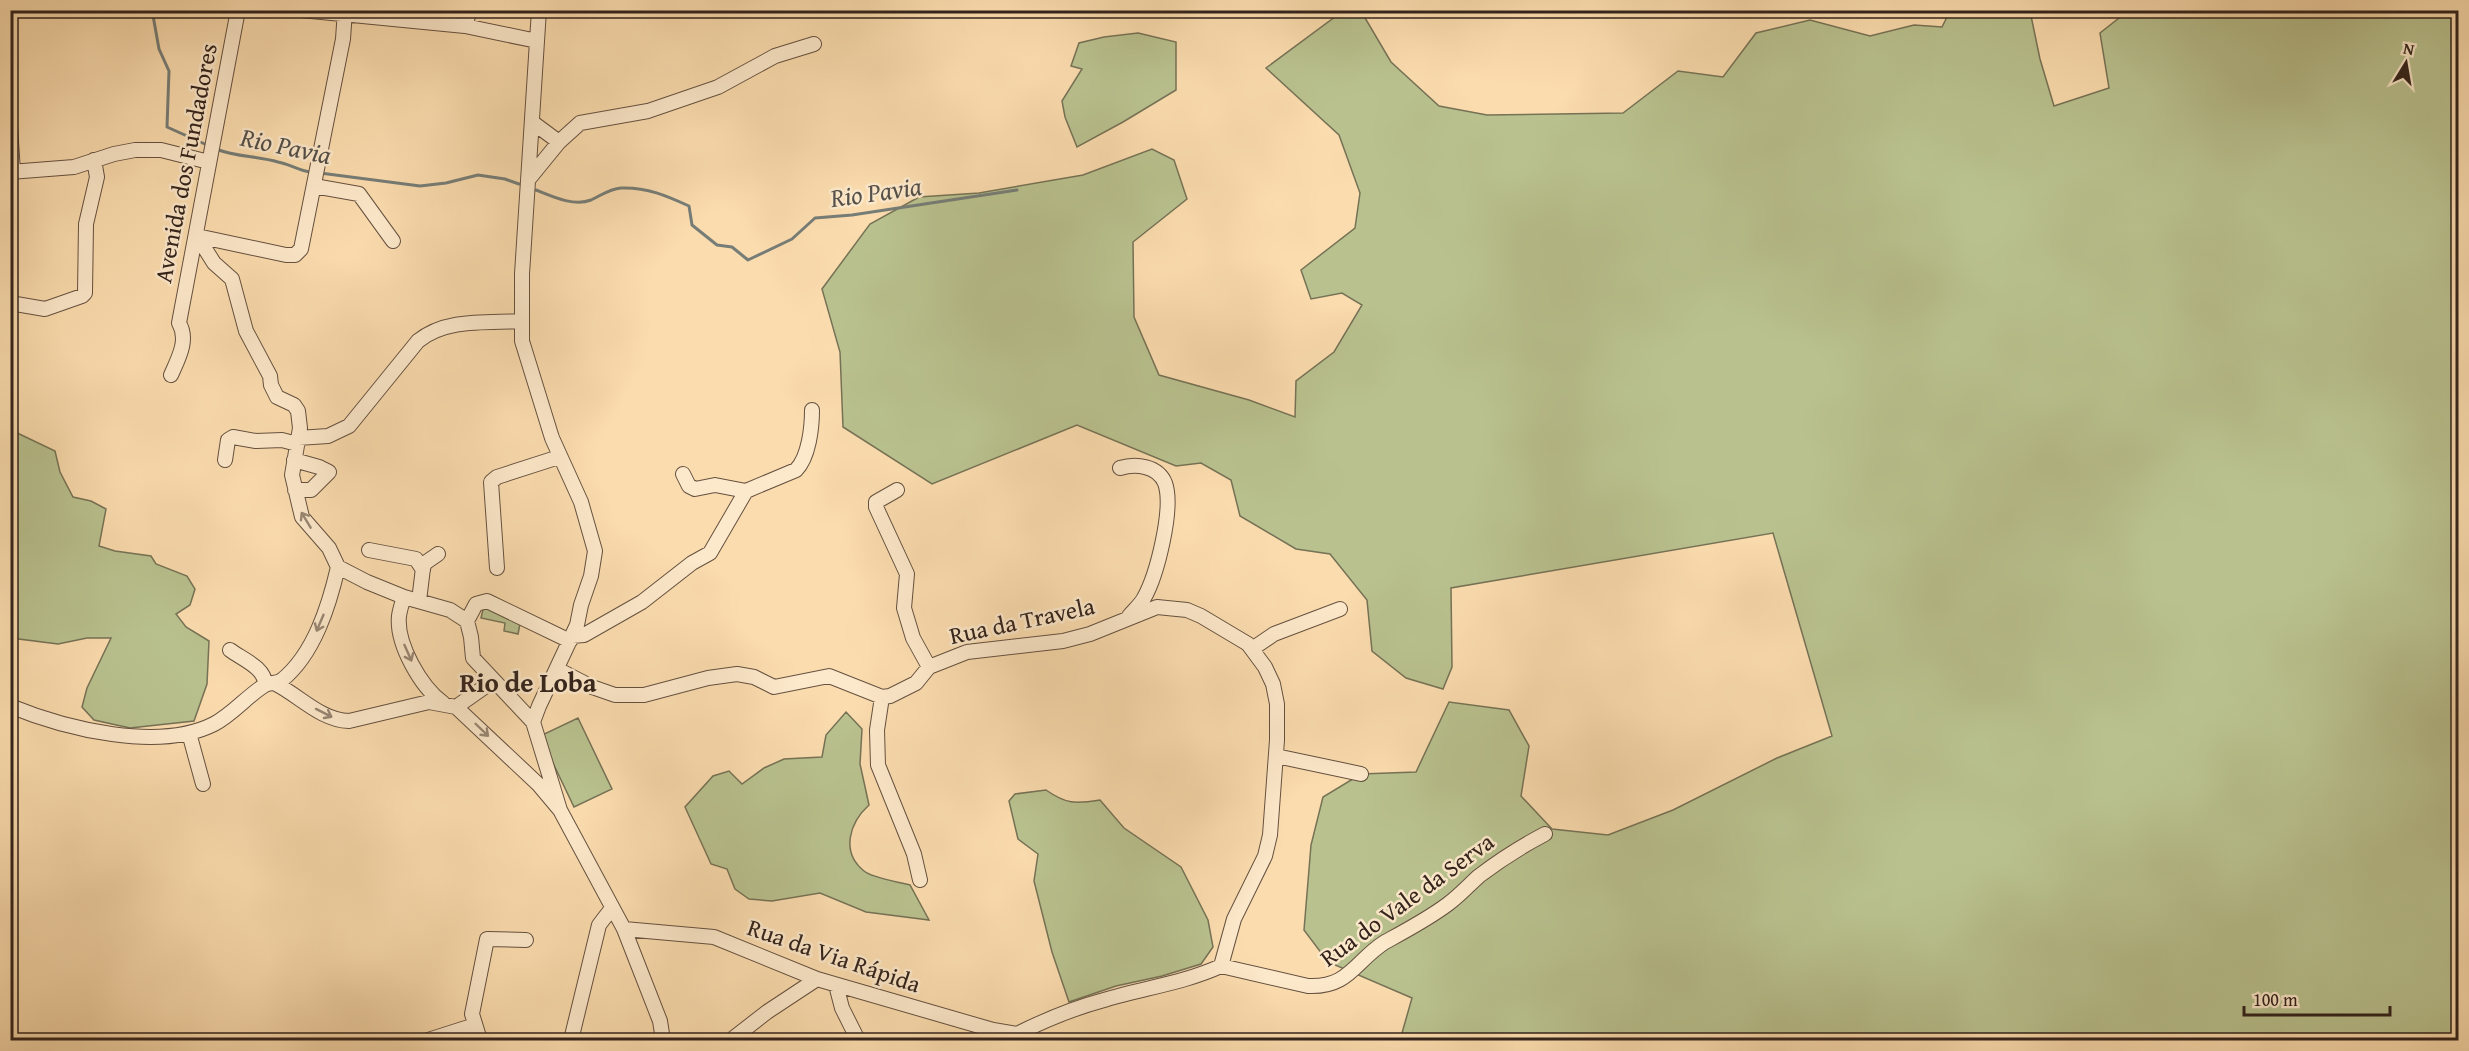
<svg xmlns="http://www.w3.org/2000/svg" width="2469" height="1051" viewBox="0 0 2469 1051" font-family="'Gentium Book Plus',serif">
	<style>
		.green { fill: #b9c28f; stroke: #767256; stroke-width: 1.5 }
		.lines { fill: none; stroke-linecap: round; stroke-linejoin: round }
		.stream { stroke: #767d77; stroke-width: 3 }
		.minor-casing { stroke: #655140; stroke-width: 16 }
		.minor { stroke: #fce8ca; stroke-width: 14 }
		.oneway { stroke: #988673 }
		.labels { text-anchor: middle; stroke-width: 5; stroke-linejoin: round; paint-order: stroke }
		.street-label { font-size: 24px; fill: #33231c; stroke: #fce8ca }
		.water-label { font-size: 26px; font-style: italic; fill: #54504a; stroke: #fce8ca }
		.quarter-label { font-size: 27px; font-weight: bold; fill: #33231c; stroke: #fce8ca }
	</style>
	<rect width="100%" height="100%" fill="#fbdcae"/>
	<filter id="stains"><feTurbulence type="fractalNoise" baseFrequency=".00333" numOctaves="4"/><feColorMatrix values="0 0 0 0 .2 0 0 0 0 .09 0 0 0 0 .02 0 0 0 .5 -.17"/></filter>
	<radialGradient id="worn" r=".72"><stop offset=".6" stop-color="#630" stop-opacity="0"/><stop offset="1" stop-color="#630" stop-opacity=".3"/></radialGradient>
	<path class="green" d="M1343,11H1361L1391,62L1439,106L1487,115L1623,113L1678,71L1723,77L1756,33L1810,20L1870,36L1914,25L1942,27L1950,11H2030L2040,59L2054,106L2109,88L2100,33L2128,11H2458V1040H1400L1412,998L1328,962L1304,930L1311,845L1323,797L1361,774L1416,772L1449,702L1509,710L1529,746L1521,796L1552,829L1608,835L1673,810L1777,758L1832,736L1773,533L1451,588L1452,667L1443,689L1406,678L1372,651L1367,600L1330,554L1296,549L1240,516L1231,480L1201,463L1176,466L1077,425L932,484L843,427L840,352L822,289L870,224L919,197L979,193L1083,175L1152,149L1174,160L1187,199L1133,242L1134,317L1159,375L1249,400L1295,417L1296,381L1334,352L1362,305L1342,293L1311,299L1301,270L1355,228L1360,193L1339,135L1266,68Z
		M1138,33L1176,42V90L1123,122L1077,147L1065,117L1062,101L1082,69L1071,66L1079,43L1104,37Z
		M11,430L55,451L60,472L73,497L91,501L106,509L99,546L115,551L151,556L156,564L187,576L195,589L190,605L176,614L186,627L209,641L207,684L194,721L130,728L94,720L82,707L87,688L111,638H87L58,644L11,638Z
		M484,605L521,619L518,634L504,631L505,623L481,618Z
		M846,712L862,729L860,764L869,805C850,822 840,852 864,871C872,878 899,882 910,885L929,920L866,912L820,893L772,901L749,899L735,889L727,869L711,864L685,807L713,776L729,771L742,784L764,768L784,759L822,757L826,735Z
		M578,718L612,789L574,807L540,736Z
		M1046,790C1066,804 1075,804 1100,800L1124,828L1181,867L1208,920L1213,947L1201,964L1162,976L1116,986L1069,1002L1052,952L1034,881L1038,854L1018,839L1009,801L1015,794Z"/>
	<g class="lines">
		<path class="stream" d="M152,10L159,49L169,71L167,127L207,145
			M216,149C236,157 258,156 278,162C290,164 299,171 311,172
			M320,173L420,186L446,183L478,175L505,179L519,184
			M536,190C551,196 574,207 591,200C602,195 609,189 621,188C647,187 667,196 689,206L692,225L717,245L732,247L748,260L792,239L815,218L852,215L1017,190"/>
		<g class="minor-casing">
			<path id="minor" d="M301,10L465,26L537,41
				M539,10L522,274V341L552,438L581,502L595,551L591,576L581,605L577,625L539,706L533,722L560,810
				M465,26L470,10
				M532,122L559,142
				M10,127L13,171
				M10,172L74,167L114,154L135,150H161L209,162
				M528,180L559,142L580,123L648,111L718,87L775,56L814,44
				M314,186L359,194L393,241
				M197,236L214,263L232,279L246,331L270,376L271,385L277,397L294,405L298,411L300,428L292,475L302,517L329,548L338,567L367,582L404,597L450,610L467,621
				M197,236L286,255H295L301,249L343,39L345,10
				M10,303L45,309L82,296L85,293L86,224L97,177L94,160
				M171,375C178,359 189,340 179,323L238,10
				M298,438L328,436L349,426L418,341C446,318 487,323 521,321
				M225,460L228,440L233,437L256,441L282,440L297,444
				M294,460L319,467L329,472L311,490H295
				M1120,468C1136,463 1158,466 1165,483C1174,508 1157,575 1144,598C1141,604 1134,610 1129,616
				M683,474L689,486L695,489L715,485L746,491
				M897,490L876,502V507L907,574L904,608L913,638L929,667
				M369,550L416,559L423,570
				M497,568L491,482L497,477L559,457
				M404,597C402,603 400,609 399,616C396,644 421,687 443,703
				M419,601L423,568L425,563L438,554
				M572,636L584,635L642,602L692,563L710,553L746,491L796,470C809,457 812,427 812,410
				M1252,649L1274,634L1340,609
				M230,650C242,659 266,668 265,685
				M557,669L592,687L615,695H644L708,678L737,674L754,677L774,687L829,676L882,697L890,696L916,683L929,667L967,652L1063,641L1090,634L1157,607L1187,610L1201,616L1248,644L1265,667L1273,684L1277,704V740L1270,835L1265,856L1234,919L1221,966
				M274,683C299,695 320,720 349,721L429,702L456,707L539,785L560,810L624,929L660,1021L663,1040
				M882,697L877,730L878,765L914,854L920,880
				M10,706C66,729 159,752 214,724C233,714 247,696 265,685C271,682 277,684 282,680C314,654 329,606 338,567
				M456,707L493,681
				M533,722L473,658L471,637L467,621L476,604L487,601L570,641
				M189,733L203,784
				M1276,756L1361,774
				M624,929L714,937L817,979L993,1030L1017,1034L1024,1040
				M1221,966L1308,986C1349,988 1355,961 1385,942C1407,930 1428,919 1448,904C1459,896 1469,885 1479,876C1500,860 1522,846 1545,834
				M836,985L842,1008L858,1040
				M1017,1034C1045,1020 1074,1008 1104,1000C1143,988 1184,983 1221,966
				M428,1040L475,1025
				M480,1040L472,1014L487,939L526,940
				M571,1040L599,925L612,908
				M731,1040L767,1012L817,979"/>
		</g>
		<use href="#minor" class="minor"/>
	</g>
	<defs><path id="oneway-shaft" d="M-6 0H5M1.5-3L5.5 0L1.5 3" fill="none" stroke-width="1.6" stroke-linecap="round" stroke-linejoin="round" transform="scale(1.5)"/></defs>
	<g class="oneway">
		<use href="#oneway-shaft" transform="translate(306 520) rotate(-121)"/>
		<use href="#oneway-shaft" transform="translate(320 623) rotate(113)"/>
		<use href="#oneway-shaft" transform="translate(408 653) rotate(66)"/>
		<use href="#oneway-shaft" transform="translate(324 713) rotate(27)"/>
		<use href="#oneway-shaft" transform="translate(482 730) rotate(44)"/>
	</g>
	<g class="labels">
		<g class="street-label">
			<text transform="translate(186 163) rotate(-79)" y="8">Avenida dos Fundadores</text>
			<text transform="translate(1022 621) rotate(-12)" y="8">Rua da Travela</text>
			<text transform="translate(1407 900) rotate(-36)" y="8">Rua do Vale da Serva</text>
			<text transform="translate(834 956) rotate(19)" y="8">Rua da Via Rápida</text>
		</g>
		<g class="water-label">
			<text transform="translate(286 146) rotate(12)" y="9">Rio Pavia</text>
			<text transform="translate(876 192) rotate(-8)" y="9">Rio Pavia</text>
		</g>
		<g class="quarter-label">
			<text x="528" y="692">Rio de Loba</text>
		</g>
	</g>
	<rect width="2469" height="1051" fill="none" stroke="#fbdcae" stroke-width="36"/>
	<rect x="12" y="12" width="2445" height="1027" fill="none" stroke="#33231c" stroke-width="3"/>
	<rect x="18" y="18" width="2433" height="1015" fill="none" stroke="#33231c" stroke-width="1.5"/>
	<g transform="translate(2406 63) rotate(11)" stroke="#fce8ca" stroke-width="4.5" paint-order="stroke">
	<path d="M0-4.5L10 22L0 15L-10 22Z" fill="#33231c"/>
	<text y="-9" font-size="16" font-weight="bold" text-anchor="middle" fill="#33231c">N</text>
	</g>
	<path d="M2244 1006v9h146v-9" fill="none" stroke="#33231c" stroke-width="3"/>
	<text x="2253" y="1006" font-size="18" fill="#33231c" stroke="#fce8ca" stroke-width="4.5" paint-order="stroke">100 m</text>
	<rect width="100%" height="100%" filter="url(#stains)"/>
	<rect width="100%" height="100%" fill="url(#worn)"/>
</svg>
